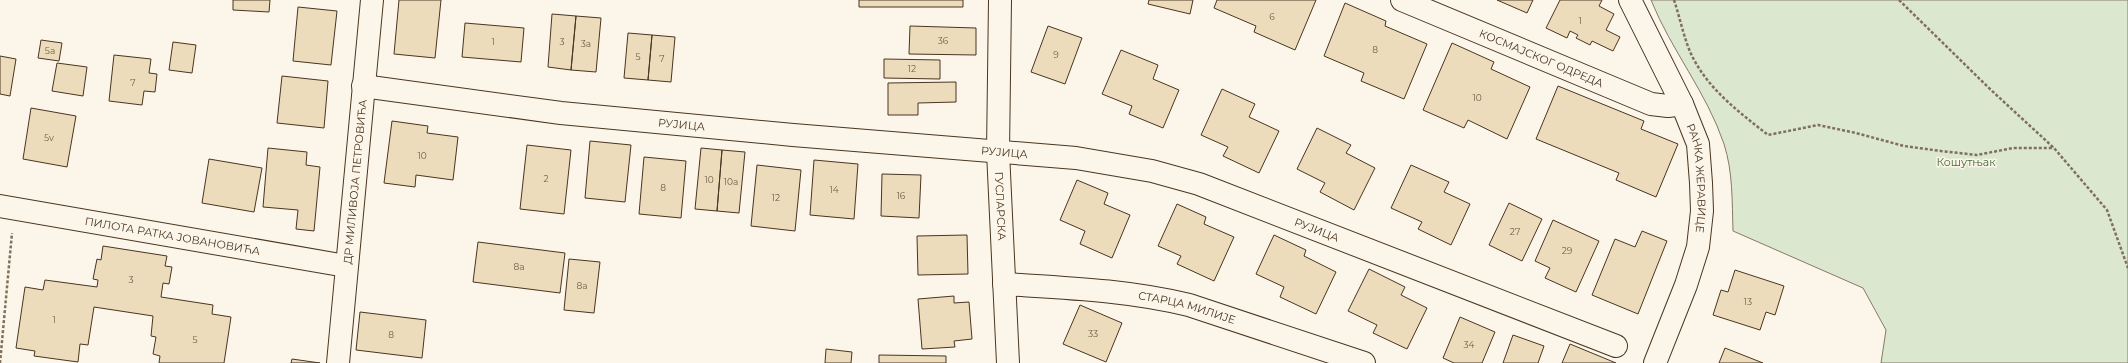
<svg xmlns="http://www.w3.org/2000/svg" width="2128" height="363" viewBox="0 0 2128 363" font-family="Montserrat,sans-serif">
	<style>
		.green { fill: #dce7d0; stroke: #887966 }
		.building { fill: #ecdcbc; stroke: #4a3520 }
		.lines { fill: none; stroke-linecap: round; stroke-linejoin: round }
		.minor-casing { stroke: #4a3520; stroke-width: 24 }
		.path { stroke: #7f6f5c; stroke-width: 2.5; stroke-dasharray: 3 2; stroke-linecap: butt }
		.minor { stroke: #fbf6e9; stroke-width: 22 }
		.labels { text-anchor: middle; stroke-width: 3; stroke-linejoin: round; paint-order: stroke }
		.number-label { font-size: 9px; fill: #725f47 }
		.street-label { font-size: 11px; fill: #4a3520; stroke: #fbf6e9 }
		.park-label { font-size: 11px; fill: #436837; stroke: #fbf6e9 }
	</style>
	<rect width="100%" height="100%" fill="#fbf6e9"/>
	<path class="green" d="M1651,0H2128V363H1881L1886,330L1863,288L1733,231C1732,201 1733,172 1724,144C1707,93 1671,50 1651,0Z"/>
	<path class="building" d="M233,0H270L269,12L233,10Z
		M399,0H441L435,58L394,54Z
		M859,0H963V7H859Z
		M1149,0H1193L1190,14L1148,4Z
		M1217,0H1316L1295,50L1254,32L1256,26L1214,8Z
		M1497,0H1533L1527,13Z
		M1560,0H1602L1599,6L1614,14L1606,30L1620,37L1613,51L1592,41L1590,45L1576,38L1578,35L1570,31L1567,38L1546,28Z
		M1345,3L1386,21L1385,26L1427,44L1404,99L1361,81L1364,73L1324,56Z
		M298,7L337,11L331,65L293,61Z
		M552,14L576,16L571,70L548,67Z
		M576,16L601,18L596,72L571,70Z
		M465,23L524,28L521,62L462,57Z
		M910,26L976,28V55L909,54Z
		M1048,26L1082,38L1065,84L1031,72Z
		M628,33L652,35L648,80L624,78Z
		M652,35L675,37L671,82L648,80Z
		M41,40L62,43L59,61L38,58Z
		M173,42L196,45L192,73L169,70Z
		M1452,43L1494,62L1491,69L1530,87L1507,139L1468,120L1464,128L1423,110Z
		M1121,50L1158,65L1153,79L1179,90L1163,128L1129,114L1132,106L1102,94Z
		M114,55L151,59L149,73L157,74L155,92L144,91L142,105L109,101Z
		M0,56L16,59L10,96L0,94Z
		M884,59L940,60V79L884,78Z
		M57,63L87,67L83,96L52,91Z
		M282,76L328,81L324,128L277,123Z
		M956,82V102L918,103V115H888V83Z
		M1558,86L1644,121L1641,129L1678,144L1656,197L1616,180L1619,173L1536,139Z
		M1222,89L1255,104L1249,117L1279,131L1259,173L1223,156L1228,147L1201,135Z
		M31,108L76,116L67,167L23,159Z
		M392,121L428,126L427,133L458,137L453,180L416,175L415,187L384,183Z
		M1317,128L1351,145L1346,153L1375,168L1354,210L1320,192L1325,183L1297,169Z
		M590,141L631,145L625,202L585,198Z
		M527,145L571,150L564,214L520,209Z
		M268,148L307,152L306,165L320,167L314,231L296,229L298,210L263,207Z
		M701,148L722,150L717,211L695,209Z
		M722,150L745,152L739,213L717,211Z
		M644,157L686,161L681,218L639,214Z
		M209,159L262,168L254,212L202,203Z
		M814,160L858,164L854,219L810,215Z
		M757,165L801,170L795,231L751,226Z
		M1411,165L1449,182L1444,192L1470,204L1451,245L1418,229L1422,222L1391,208Z
		M882,174L921,175L919,218L881,216Z
		M1077,180L1108,193L1104,204L1130,215L1112,258L1080,244L1085,231L1060,220Z
		M1509,203L1542,219L1522,261L1489,245Z
		M1177,204L1206,217L1204,224L1234,237L1214,281L1177,264L1181,256L1158,246Z
		M1553,220L1599,241L1576,292L1545,278L1550,268L1535,261Z
		M1642,231L1667,241L1638,314L1592,295L1615,239L1635,247Z
		M967,235L968,274L918,275L917,236Z
		M1274,235L1306,250L1304,256L1336,272L1316,314L1280,297L1284,287L1256,274Z
		M478,242L565,253L560,293L473,282Z
		M103,246L167,256L165,266L172,267L169,284L163,283L161,297L213,305L212,314L231,317L224,363H159L160,356L153,354L156,337L151,336L153,316L94,307L88,345L80,344L78,362L34,356L35,351L16,348L25,287L43,290L45,280L97,287L98,280L93,279L97,259L101,260Z
		M569,259L600,262L594,313L564,310Z
		M1369,269L1405,287L1401,295L1427,308L1407,349L1373,333L1377,325L1348,311Z
		M1735,270L1784,286L1775,315L1766,312L1760,330L1713,315L1721,290L1728,292Z
		M954,296V303L969,302L972,339L954,341L955,347L922,349L918,299Z
		M1080,305L1122,323L1106,362L1063,344Z
		M360,312L426,320L422,358L356,350Z
		M1460,317L1495,332L1482,363H1454L1443,358Z
		M1513,335L1544,346L1538,363H1503Z
		M1570,344L1616,363H1562Z
		M1725,348L1763,363H1719Z
		M826,349L852,352L851,363H825Z
		M879,355L946,356V363H879Z
		M292,359L320,363H291Z"/>
	<g class="lines">
		<g class="minor-casing">
			<g id="minor">
				<path id="s1" d="M1000,0L998,152L1008,363"/>
				<path id="s2" d="M1402,0L1651,104L1668,106L1682,104"/>
				<path id="s3" d="M1630,0L1682,104L1698,144L1701,183L1702,211L1698,247L1686,285L1655,363"/>
				<path id="s4" d="M363,86L561,113L793,135L1076,158L1152,171L1199,184L1616,346"/>
				<path id="s5" d="M0,206L346,266"/>
				<path id="s6" d="M1004,284C1067,288 1127,290 1189,305L1364,363"/>
				<path id="s7" d="M338,363L372,0"/>
			</g>
		</g>
		<path class="path" d="M1674,0C1680,18 1684,39 1692,56C1709,90 1739,112 1768,135L1818,125L1856,133L1904,146L1941,151L1977,155L2013,148H2054
			M1899,0L1991,90L2054,148L2107,210L2128,268
			M0,363L12,233"/>
		<use href="#minor" class="minor"/>
	</g>
	<g class="labels">
		<g class="number-label">
			<text x="1272" y="20">6</text>
			<text x="1580" y="24">1</text>
			<text x="943" y="44">36</text>
			<text x="493" y="45">1</text>
			<text x="562" y="45">3</text>
			<text x="586" y="47">3a</text>
			<text x="1375" y="53">8</text>
			<text x="50" y="54">5a</text>
			<text x="1056" y="58">9</text>
			<text x="638" y="60">5</text>
			<text x="662" y="62">7</text>
			<text x="912" y="72">12</text>
			<text x="133" y="86">7</text>
			<text x="1477" y="101">10</text>
			<text x="49" y="141">5v</text>
			<text x="422" y="159">10</text>
			<text x="546" y="182">2</text>
			<text x="709" y="183">10</text>
			<text x="731" y="185">10a</text>
			<text x="663" y="191">8</text>
			<text x="834" y="193">14</text>
			<text x="901" y="199">16</text>
			<text x="776" y="201">12</text>
			<text x="1515" y="235">27</text>
			<text x="1567" y="254">29</text>
			<text x="519" y="270">8a</text>
			<text x="131" y="283">3</text>
			<text x="582" y="289">8a</text>
			<text x="1748" y="305">13</text>
			<text x="54" y="323">1</text>
			<text x="1093" y="337">33</text>
			<text x="391" y="338">8</text>
			<text x="195" y="343">5</text>
			<text x="1469" y="348">34</text>
		</g>
		<g class="street-label">
			<text dy="4" stroke="none"><textPath href="#s2" startOffset="151">КОСМАЈСКОГ ОДРЕДА</textPath></text>
			<text dy="4" stroke="none"><textPath href="#s4" startOffset="321">РУЈИЦА</textPath></text>
			<text dy="4" stroke="none"><textPath href="#s4" startOffset="645">РУЈИЦА</textPath></text>
			<text dy="4" stroke="none"><textPath href="#s3" startOffset="193">РАНКА ЖЕРАВИЦЕ</textPath></text>
			<text dy="4" stroke="none"><textPath href="#s7" startOffset="182">ДР МИЛИВОЈА ПЕТРОВИЋА</textPath></text>
			<text dy="4" stroke="none"><textPath href="#s1" startOffset="206">ГУСЛАРСКА</textPath></text>
			<text dy="4" stroke="none"><textPath href="#s4" startOffset="969">РУЈИЦА</textPath></text>
			<text dy="4" stroke="none"><textPath href="#s5" startOffset="175">ПИЛОТА РАТКА ЈОВАНОВИЋА</textPath></text>
			<text dy="4" stroke="none"><textPath href="#s6" startOffset="185">СТАРЦА МИЛИЈЕ</textPath></text>
		</g>
		<g class="park-label">
			<text x="1966" y="166">Кошутњак</text>
		</g>
	</g>
</svg>
